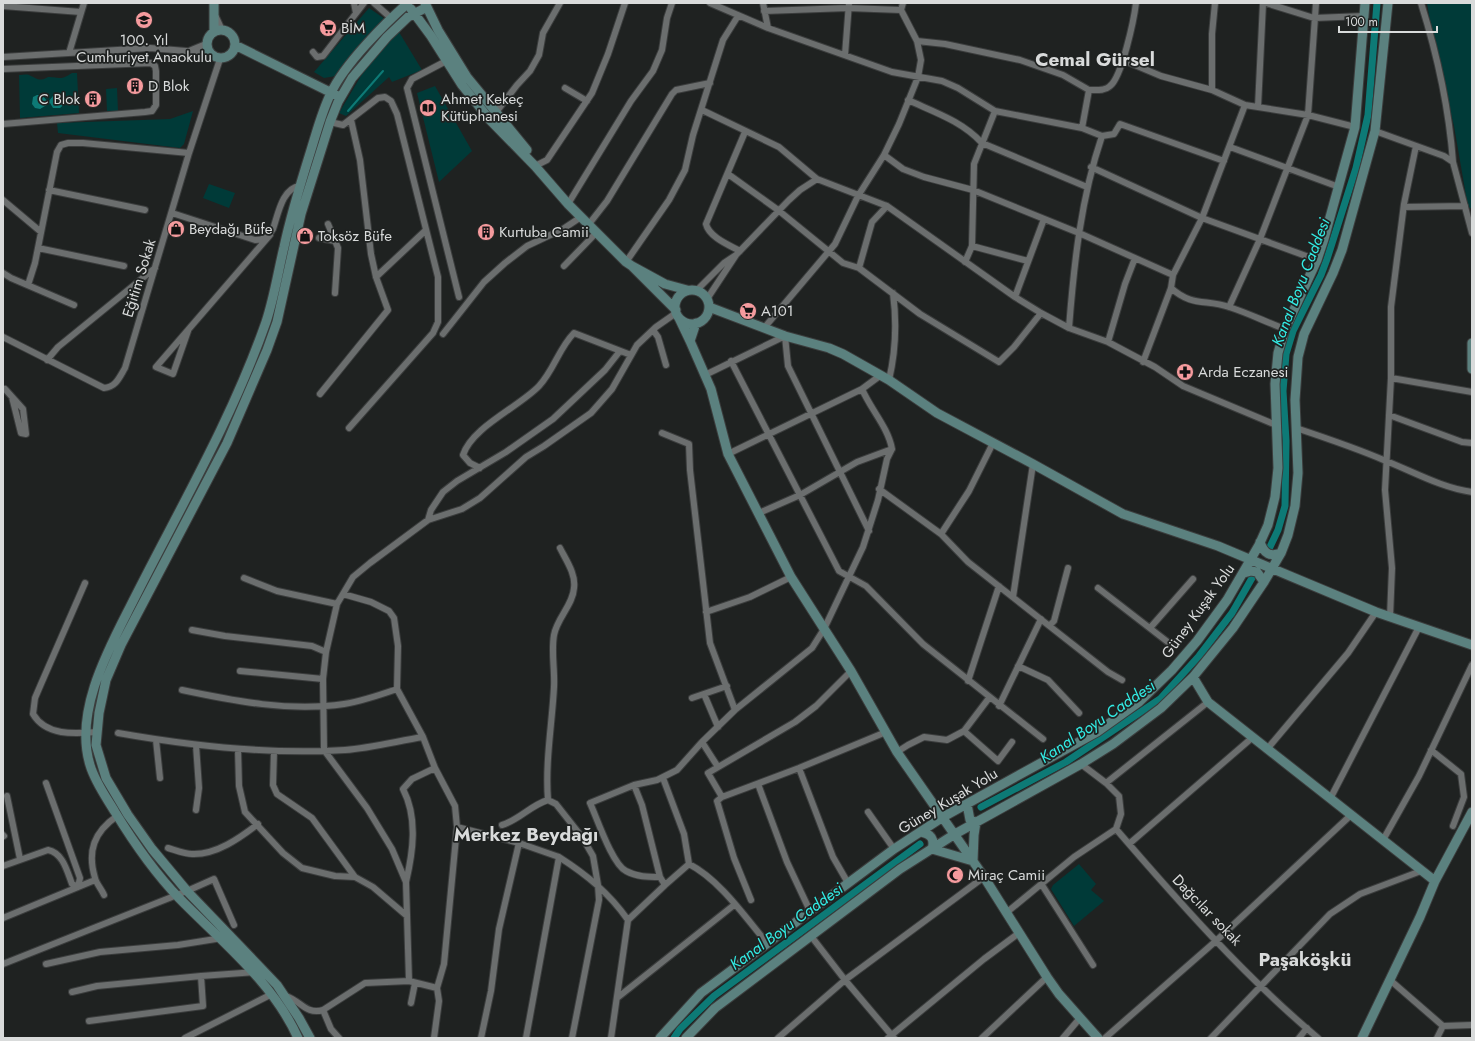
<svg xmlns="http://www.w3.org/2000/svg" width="1475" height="1041" viewBox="0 0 1475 1041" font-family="Jost,sans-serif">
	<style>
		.green { fill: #003a38 }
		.water { fill: #0d7a76 }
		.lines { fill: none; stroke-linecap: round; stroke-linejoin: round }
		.stream { stroke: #0d7a76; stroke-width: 2 }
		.canal { stroke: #0d7a76; stroke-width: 7 }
		.street-casing { stroke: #3b3d3d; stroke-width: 8 }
		.secondary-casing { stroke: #3b3d3d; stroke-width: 11 }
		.street { stroke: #6b6e6e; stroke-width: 6 }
		.secondary { stroke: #5b817f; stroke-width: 9 }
		.labels { text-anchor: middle; stroke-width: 3.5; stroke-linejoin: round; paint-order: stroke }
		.poi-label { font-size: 15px; fill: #d9dbdb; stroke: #1f2221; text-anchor: start }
		.street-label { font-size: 15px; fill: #d9dbdb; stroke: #1f2221 }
		.water-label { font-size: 16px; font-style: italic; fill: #32ece5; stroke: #1f2221 }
		.district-label { font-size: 19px; font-weight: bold; fill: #d9dbdb; stroke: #1f2221 }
	</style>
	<rect width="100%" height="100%" fill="#1f2221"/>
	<path class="green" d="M1427,3H1472V209L1468,207L1454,126L1433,40Z
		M369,8L385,19L336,76L324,78L314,72Z
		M399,32L422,70L392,82L389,77L346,116L339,113L368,64Z
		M72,73H77L79,113L20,118L19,75C22,75 27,74 29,75C38,79 39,82 48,77C60,77 60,81 72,73Z
		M435,86L472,151L439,182L417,93Z
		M117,88L118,111H107L106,89Z
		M193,111L184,144L180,148L58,133L57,123L170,119Z
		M209,184L235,193L229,208L203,198Z
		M1079,864L1096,884L1091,890L1104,901L1074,926L1051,889L1053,885Z"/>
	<path class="water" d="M57,94C65,96 66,104 60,108H53L50,103L40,109L35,108L32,104L33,97L37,95H42L47,101H49L53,96Z"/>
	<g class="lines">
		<path class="stream" d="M348,111L383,71"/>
		<path class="canal" d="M1269,549L1278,530L1285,506L1286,441L1283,391L1286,354L1293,331L1321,275L1327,259L1356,168L1368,115L1377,3
			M981,807L1066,762L1160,699L1199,656L1232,613L1252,578
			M674,1038L680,1029L714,996L920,844"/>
		<g class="street-casing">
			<path id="street" d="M354,3L356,13
				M374,3L391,18
				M710,3L768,28L892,72L942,81L958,88L995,111L1082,128L1102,136L1114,134L1120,124L1224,161
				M763,3L768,28
				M1266,3L1314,18L1364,16
				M1421,3C1437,54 1449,109 1453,162
				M3,6L81,12
				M764,11L848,8L901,10
				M216,17L222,30
				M917,41L945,44L1020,60L1063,75L1089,90L1082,128
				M189,51L206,44
				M313,52L317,57L323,56L364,3
				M69,53L84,3
				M845,55L849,3
				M3,57L150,48L210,53
				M450,59L412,79L407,88L459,297
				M1123,60L1161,76L1212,90L1245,105L1308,115L1355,127
				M3,69L151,63L155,66L156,71V105L152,111L145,112L3,124
				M565,88L587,101
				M1089,90C1096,90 1105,91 1110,86C1122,77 1134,19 1136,3
				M1212,90V34L1215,3
				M908,100C934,112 962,121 982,143L1087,187
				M1258,107L1263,3
				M702,110L779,147L817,179L887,206L1015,297L1041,313L1069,328L1108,342L1155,367L1183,386L1276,425
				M494,115L517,85L530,71L539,55L543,33L560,3
				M330,122L343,125L378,98L385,97L391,101L397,114L438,277V322L433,333L349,428
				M1375,131L1444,156L1453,162L1472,233
				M1230,147L1339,187
				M884,155L903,169L924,177L973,190L1079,233L1173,275
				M535,166L547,160L592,93L608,54L625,3
				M1091,167L1202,218L1317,260
				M728,174L778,210L843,263L859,268L920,314L999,362L1014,347L1041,313
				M49,190L145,210
				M3,200L41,232
				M568,204L631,101L653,71L662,50L667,18L672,3
				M1404,207L1465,206
				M172,213L255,240C264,240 268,237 273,229C278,215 282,188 300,186
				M328,224L338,248L335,293
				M589,224L607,201L672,94L676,90L710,83
				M319,238L335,241
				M972,246L1028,261
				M38,248L124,266
				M740,251C729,245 709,237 706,224L745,132
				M736,255L789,200L800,190L817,179
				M626,262L669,200L685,170L693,135L723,40L738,16
				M965,262L972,246L974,164L995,111
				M564,266L597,232
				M859,268L872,222L887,206
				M3,273L11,278L74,305
				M376,277L426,230
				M28,285L35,263L57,152L61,145L68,143H83L189,153
				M1171,288C1192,307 1206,299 1229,307C1248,313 1266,322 1285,329
				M697,290L724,263L736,255L707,299
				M1015,297L1044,219
				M1229,307L1260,239L1308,115L1316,3
				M764,328L835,244L858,196L884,155L899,124L918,77L921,60L917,41L901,10L903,3
				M1069,328C1074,263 1081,198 1102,136
				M653,330L658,337L666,365
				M188,331L173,374L156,367L270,235
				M443,334L484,282L505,263L527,246L563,229L581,217
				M3,337L104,388C116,387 119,378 125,368L189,153L220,59
				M1108,342L1125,284L1135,258
				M47,360L58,347L155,268
				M731,361L839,571L866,586L923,644L1043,739
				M1143,362L1171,288L1173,275L1202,218L1245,105
				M705,375L785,336L788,366L869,531
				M1391,378L1472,392
				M889,380C896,350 897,323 893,293
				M5,389L23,409L26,434L21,433L12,397
				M320,394L388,310L376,277L371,254L360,160L351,120
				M1389,415L1462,442L1472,443
				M1296,428C1326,438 1356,448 1386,461C1414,472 1442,488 1472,492
				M662,433L689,444L690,470L710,643L735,710
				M728,454L862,389L881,375
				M480,468L470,463L463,455C472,427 519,407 539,386C554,370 559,348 574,333L631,355
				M879,489L941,534L968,562L1108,672L1122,680
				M759,513L800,495L857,462L892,449
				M428,520L431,510L443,492L457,481L506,452L553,419L605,370L620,351
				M941,534L969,491L993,443
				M244,578L277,591L337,604
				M85,583L41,684L35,698L33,714C46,736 74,734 97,732
				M1098,588L1169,643
				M343,594L371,602L389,611L394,618L398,646L397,689L423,737L435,768L455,806L457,827L519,843L559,857L526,1038
				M1013,597L1033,464
				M706,612L750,597L791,577
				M1390,617L1392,568L1385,490L1391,378V307L1404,204L1416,146
				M1050,625L1054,621L1068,568
				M1150,628L1193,579
				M192,630L225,636L312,646L326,652
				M1018,666L1048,680L1079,713
				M240,671L323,679
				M968,681L999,586
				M182,690C234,701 290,712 344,704C362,701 380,695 397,689
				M704,694L718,727
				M692,698L727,686
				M999,706L1041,619
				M964,731L998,761L1012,742
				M118,733C192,746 269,755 345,750C371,748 398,741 423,737
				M156,740L160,778
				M702,742L718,767
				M196,745L199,788L196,810
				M1268,748L1348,653L1376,612
				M238,749L239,786L245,812L283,853L302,868L335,876L355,877L373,887L407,916
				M1431,750L1461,774L1464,797L1453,826
				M274,751L273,785L277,794L312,818L355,877
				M897,752L908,745L924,737L947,740L964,731L989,698
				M799,768L833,857L848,883
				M663,778L684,834L689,864
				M1106,783L1208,702
				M758,784L787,862L810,911
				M7,796L20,859
				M722,797L708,773L795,722L816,706L851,671
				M1330,799L1419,627
				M548,800C545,762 552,725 554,687C555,670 551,652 554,635C557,618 573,605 574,588C576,574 566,560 560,548
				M868,812L894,849
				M502,825C519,820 531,805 548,800L556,804L582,837L593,856L598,885L599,900L572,1038
				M1116,829C1178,901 1245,977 1318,1038
				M3,835L4,836
				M1383,840L1419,776L1472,665
				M1129,844L1253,737
				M168,848C175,850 185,854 192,854C216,855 240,838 258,824
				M559,857C587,875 609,893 628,920L611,1038
				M3,866L48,850C63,853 67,871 72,884L78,887L80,878L46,783
				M660,877C648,877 637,877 626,871C612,864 597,818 590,803L634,785L657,780L677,770L702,742L735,710L812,648L824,629L863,547L878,500L887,459L892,449C888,427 871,410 862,389
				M406,882C413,852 418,818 403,789L412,779L435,768
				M665,885L689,864C720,880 745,917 767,943
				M1042,885L1093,965
				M104,895C102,890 96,883 95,878C87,851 94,832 117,816
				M751,900L734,858L717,801L722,797L799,768L886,732
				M1006,913L1074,857L1116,829L1121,814L1119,796L1106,783L1081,764
				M3,918L95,880
				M628,920L665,885L660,877L642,805L634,785
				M811,936L845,980L894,1038
				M3,964L187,891L214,879L234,925
				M46,964L100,952L178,945L222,938
				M1390,980L1443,1026L1472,1025
				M437,988L444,964L457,827
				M72,992L97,986L201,976L256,972
				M286,996C301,1001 306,1015 323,1010L331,1029L339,1038
				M617,998L734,905
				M411,1003L415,983
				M323,1010L365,983L409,981
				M89,1021L203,1006L201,976
				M185,1038L272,994
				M434,1038L439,1001L437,988L409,981L406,882L392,849L367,808L324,750L323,679L326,652L337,604L353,577L370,563L428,520L462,509L480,498L526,457L544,446L591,413L612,389L637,345L656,327L676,313
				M481,1038L491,991L499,929L519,843
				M778,1038L845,980L984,877
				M888,1038L984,959L1019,933
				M982,1038L1047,977
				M1063,1038L1080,1018
				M1105,1038L1217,940L1351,815
				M1211,1038L1330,914L1360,894L1421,871
				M1299,1038L1307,1028
				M1437,1038L1443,1026"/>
		</g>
		<g class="secondary-casing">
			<path id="secondary" d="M425,3L438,30L467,77L527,150
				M411,9L431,36L462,85L490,120L535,166L568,204L626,262L632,266
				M207 44a14 14 0 1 1 28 0a14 14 0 1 1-28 0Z
				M214,32V3
				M235,45L336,95
				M675 307a17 17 0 1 1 34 0a17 17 0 1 1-34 0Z
				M709,307L785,336L829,348L843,354L889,380L937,413L1033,464L1123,514L1218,546L1376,612L1472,645
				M676,310L632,266L665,284L687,290
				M679,318L690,341L696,323
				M690,341L711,389L728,454L791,577L851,671L897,752L984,877L1047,977L1059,994L1098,1038
				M1472,343V369
				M1260,542C1264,554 1270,557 1281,553
				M1244,573L1251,571L1257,572L1264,582
				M1193,677L1208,702L1435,881
				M921,832C931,834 935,839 932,849L973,861L974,835L976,822L970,820L967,804
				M298,1038C273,982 221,941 179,898C154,872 134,843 115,812C106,797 95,782 90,765C74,713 107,652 130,607C177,513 231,422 266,322C274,298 278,272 284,247C291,214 301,182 311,150C317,131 322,111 331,93C344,65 384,24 408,3
				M310,1038L299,1018L277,985L187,891L152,849L128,815L106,778L96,745L99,713L106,680L121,645L227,443L267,350L277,322L301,214L330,122L338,102L352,78L387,37L408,17L427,7
				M660,1038L701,993L894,849L943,817L1097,732L1139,702L1172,670L1197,641L1227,600L1259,545L1268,525L1275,497L1278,468L1275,384L1278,353L1285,329L1317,260L1324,239L1355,127L1365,3
				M686,1038L715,1008L900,869L955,834L1081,764L1113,744L1161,708L1193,677L1233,628L1264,582L1281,553L1288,535L1295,506L1298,473L1295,400L1298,357L1304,334L1333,273L1342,250L1375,131L1388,3
				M1362,1038L1420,917L1435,881L1472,812"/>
		</g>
		<use href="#street" class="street"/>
		<use href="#secondary" class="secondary"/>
	</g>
	<defs>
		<g id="school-disc" transform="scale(0.9)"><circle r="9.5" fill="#f59b9e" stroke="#1f2221"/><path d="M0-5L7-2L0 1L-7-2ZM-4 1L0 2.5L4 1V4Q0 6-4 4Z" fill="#111"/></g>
		<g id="supermarket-disc" transform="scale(0.9)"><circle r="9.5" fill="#f59b9e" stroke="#1f2221"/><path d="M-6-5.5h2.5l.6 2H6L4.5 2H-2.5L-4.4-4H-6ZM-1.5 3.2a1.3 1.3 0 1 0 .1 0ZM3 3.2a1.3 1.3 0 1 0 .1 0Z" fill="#111"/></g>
		<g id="building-disc" transform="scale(0.9)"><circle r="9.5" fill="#f59b9e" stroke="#1f2221"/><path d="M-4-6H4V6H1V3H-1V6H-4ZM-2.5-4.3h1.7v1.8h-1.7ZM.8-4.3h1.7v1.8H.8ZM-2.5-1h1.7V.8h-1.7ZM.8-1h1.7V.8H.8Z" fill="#111"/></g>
		<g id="library-disc" transform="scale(0.9)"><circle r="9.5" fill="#f59b9e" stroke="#1f2221"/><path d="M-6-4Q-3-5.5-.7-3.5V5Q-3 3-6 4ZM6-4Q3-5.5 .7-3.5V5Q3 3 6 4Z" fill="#111"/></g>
		<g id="shop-disc" transform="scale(0.9)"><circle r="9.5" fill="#f59b9e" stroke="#1f2221"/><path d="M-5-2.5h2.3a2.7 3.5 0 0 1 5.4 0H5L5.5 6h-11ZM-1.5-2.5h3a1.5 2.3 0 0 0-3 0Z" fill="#111"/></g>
		<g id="pharmacy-disc" transform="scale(0.9)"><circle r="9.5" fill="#f59b9e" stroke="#1f2221"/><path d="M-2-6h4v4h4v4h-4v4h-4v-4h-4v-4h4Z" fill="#111"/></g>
		<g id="mosque-disc" transform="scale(0.9)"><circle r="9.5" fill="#f59b9e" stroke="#1f2221"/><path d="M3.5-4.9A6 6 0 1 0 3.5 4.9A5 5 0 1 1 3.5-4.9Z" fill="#111"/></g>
	</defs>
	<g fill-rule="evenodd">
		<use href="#school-disc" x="144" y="20"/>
		<use href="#supermarket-disc" x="328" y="28"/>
		<use href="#building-disc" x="135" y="86"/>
		<use href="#building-disc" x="93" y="99"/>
		<use href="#library-disc" x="428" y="108"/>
		<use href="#shop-disc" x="176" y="229"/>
		<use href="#building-disc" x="486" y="232"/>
		<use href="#shop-disc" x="305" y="236"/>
		<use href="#supermarket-disc" x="748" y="311"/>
		<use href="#pharmacy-disc" x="1185" y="372"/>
		<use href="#mosque-disc" x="955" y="875"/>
	</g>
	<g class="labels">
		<g class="poi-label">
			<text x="341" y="33">BİM</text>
			<text x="144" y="45" text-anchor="middle">100. Yıl<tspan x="144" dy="17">Cumhuriyet Anaokulu</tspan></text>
			<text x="148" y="91">D Blok</text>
			<text x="80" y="104" text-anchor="end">C Blok</text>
			<text x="441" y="104">Ahmet Kekeç<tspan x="441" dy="17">Kütüphanesi</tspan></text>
			<text x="189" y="234">Beydağı Büfe</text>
			<text x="499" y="237">Kurtuba Camii</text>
			<text x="318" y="241">Toksöz Büfe</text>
			<text x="761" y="316">A101</text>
			<text x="1198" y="377">Arda Eczanesi</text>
			<text x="968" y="880">Miraç Camii</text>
		</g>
		<g class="street-label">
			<text transform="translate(139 278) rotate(-73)" y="5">Eğitim Sokak</text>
			<text transform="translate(1198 611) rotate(-54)" y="5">Güney Kuşak Yolu</text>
			<text transform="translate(948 801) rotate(-31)" y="5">Güney Kuşak Yolu</text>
			<text transform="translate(1207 910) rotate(46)" y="5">Dağcılar sokak</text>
		</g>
		<g class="water-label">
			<text transform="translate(1300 282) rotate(-69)" y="6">Kanal Boyu Caddesi</text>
			<text transform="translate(1097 721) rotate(-34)" y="6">Kanal Boyu Caddesi</text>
			<text transform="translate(786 926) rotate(-36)" y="6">Kanal Boyu Caddesi</text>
		</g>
		<g class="district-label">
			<text x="1095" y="66">Cemal Gürsel</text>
			<text x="526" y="841">Merkez Beydağı</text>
			<text x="1305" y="966">Paşaköşkü</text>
		</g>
	</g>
	<rect width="1475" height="1041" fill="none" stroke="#d9dbdb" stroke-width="8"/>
	<path d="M1339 26v6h98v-6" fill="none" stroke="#d9dbdb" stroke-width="2"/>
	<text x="1345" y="26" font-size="12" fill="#d9dbdb" stroke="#1f2221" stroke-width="3" paint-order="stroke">100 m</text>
</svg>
